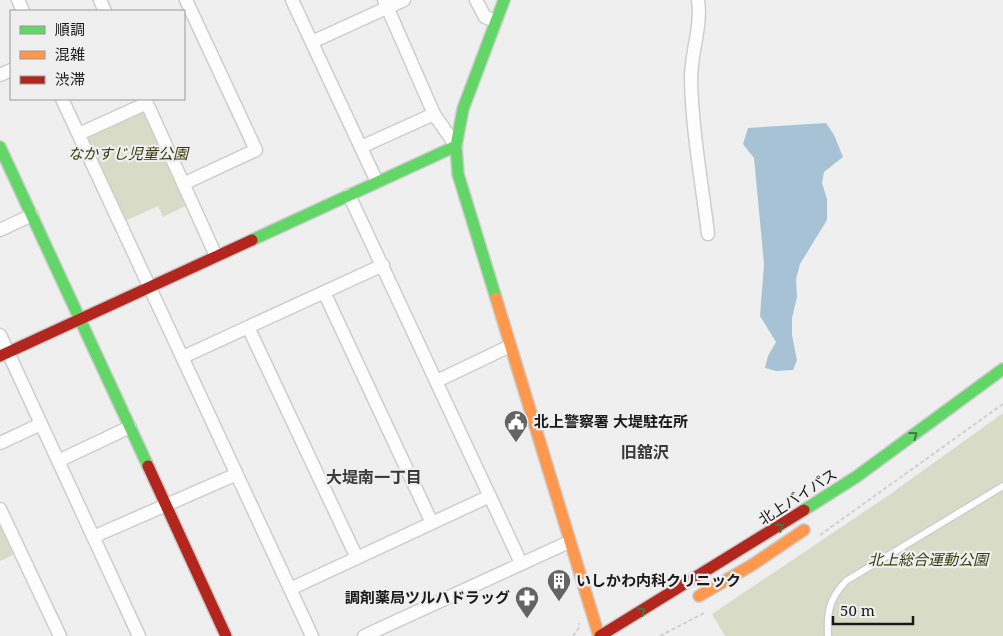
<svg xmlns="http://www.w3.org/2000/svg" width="1003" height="636" viewBox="0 0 1003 636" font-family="'Noto Serif','Noto Sans JP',serif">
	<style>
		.green { fill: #d8dcc7 }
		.water { fill: #a7c2d4 }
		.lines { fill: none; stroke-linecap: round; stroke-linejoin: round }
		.lane-casing { stroke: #cdcdce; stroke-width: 9 }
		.street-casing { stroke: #cdcdce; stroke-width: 15 }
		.fast-casing { stroke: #cdcdce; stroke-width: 14 }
		.slow-casing { stroke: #cdcdce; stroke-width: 14 }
		.jam-casing { stroke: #cdcdce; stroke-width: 14 }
		.path { stroke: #d0d0d1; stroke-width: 2; stroke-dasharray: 4 2.5; stroke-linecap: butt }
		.lane { stroke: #fdfdfd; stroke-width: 6 }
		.street { stroke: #fdfdfd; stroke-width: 12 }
		.fast { stroke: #63d668; stroke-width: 11 }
		.slow { stroke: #ff974d; stroke-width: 11 }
		.jam { stroke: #b3261e; stroke-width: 11 }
		.oneway { stroke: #3e7841 }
		.labels { text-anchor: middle; stroke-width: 4.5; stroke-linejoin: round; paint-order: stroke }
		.park-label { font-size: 15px; font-style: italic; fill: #373c0a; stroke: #efeff0 }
		.poi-label { font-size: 15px; font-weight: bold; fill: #19191a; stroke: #efeff0; text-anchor: start }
		.street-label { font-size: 15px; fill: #19191a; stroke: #efeff0 }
		.neighbourhood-label { font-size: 16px; font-weight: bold; fill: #3b3b3c; stroke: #efeff0 }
	</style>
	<rect width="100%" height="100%" fill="#efeff0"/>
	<path class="green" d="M139,111L145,113L187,205L163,217L158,206L123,222L86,141L89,133Z
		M1003,413V636H725L712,614L889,495Z
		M0,522L15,554L0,561Z"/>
	<path class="water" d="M826,123L834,135L843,157L824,172L822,183L827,199V220L800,264L796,279L797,297L792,318V335L797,360L793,370L776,371L765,368L768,356L776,342L760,316L764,264L754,158L743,144L748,128Z"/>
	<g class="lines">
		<g class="lane-casing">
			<path id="lane" d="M828,636C827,611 829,599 846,581L1003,486"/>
		</g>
		<g class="street-casing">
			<path id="street" d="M18,0L23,11
				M100,0L105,11
				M292,0L377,182
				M384,0L434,114L456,146
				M476,0L485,17L496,21
				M698,0C702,26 691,52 691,79C692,131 702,183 708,234
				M312,42L404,0
				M0,75L11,70
				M62,99L312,636
				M145,99L216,256
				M79,134L147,103
				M361,147L434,114
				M183,184L256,150L186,0
				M349,195L521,563
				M0,230L32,215
				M324,292L432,523
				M248,327L357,558
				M0,335L139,636
				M183,357L383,265
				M437,381L510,346
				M0,443L41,424
				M58,461L130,427
				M0,509L60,636
				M93,537L237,474
				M290,589L490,496
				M364,636L569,542"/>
		</g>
		<g class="fast-casing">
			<path id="fast" d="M0,147L148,466
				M252,240L456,146
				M496,298L458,174L456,146L463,109L504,0
				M804,510L856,477L1003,369"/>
		</g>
		<g class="slow-casing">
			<path id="slow" d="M496,298L599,636
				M699,596L752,565L804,530"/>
		</g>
		<g class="jam-casing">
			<path id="jam" d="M0,356L252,240
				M148,466L226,636
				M600,636L804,510"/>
		</g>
		<path class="path" d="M820,535L1003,404
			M573,636L579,628V623
			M660,636L706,612"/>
		<use href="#lane" class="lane"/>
		<use href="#street" class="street"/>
		<use href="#fast" class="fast"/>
		<use href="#slow" class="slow"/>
		<use href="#jam" class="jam"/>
	</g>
	<defs><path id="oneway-chevron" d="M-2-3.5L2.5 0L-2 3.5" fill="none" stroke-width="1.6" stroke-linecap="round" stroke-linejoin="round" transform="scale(1.25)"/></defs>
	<g class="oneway">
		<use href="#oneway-chevron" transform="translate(914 435) rotate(-36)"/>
		<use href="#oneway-chevron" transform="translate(780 527) rotate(-33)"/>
		<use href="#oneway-chevron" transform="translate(642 611) rotate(-31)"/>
	</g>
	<defs>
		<g id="civic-pin" transform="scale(1.25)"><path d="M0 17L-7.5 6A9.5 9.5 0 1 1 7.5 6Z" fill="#646465" stroke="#efeff0"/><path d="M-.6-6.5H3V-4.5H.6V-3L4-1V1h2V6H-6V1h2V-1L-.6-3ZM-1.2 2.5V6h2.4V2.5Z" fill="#fff"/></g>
		<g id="building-pin" transform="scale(1.25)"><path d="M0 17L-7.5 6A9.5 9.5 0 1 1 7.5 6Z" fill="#646465" stroke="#efeff0"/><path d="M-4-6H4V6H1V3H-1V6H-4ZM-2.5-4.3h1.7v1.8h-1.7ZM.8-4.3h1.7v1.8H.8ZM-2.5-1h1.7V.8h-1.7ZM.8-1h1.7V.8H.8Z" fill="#fff"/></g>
		<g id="pharmacy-pin" transform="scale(1.25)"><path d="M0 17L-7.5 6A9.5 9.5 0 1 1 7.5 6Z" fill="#646465" stroke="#efeff0"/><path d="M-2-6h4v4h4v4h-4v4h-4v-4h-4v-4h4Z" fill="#fff"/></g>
	</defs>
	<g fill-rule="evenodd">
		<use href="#civic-pin" x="516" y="422"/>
		<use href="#building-pin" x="559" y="581"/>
		<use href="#pharmacy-pin" x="527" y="598"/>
	</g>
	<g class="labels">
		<g class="park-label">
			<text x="128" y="159">なかすじ児童公園</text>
			<text x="928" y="565">北上総合運動公園</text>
		</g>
		<g class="poi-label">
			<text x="534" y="427">北上警察署 大堤駐在所</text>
			<text x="576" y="586">いしかわ内科クリニック</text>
			<text x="510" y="603" text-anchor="end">調剤薬局ツルハドラッグ</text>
		</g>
		<g class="street-label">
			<text transform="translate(798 497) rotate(-33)" y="5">北上バイパス</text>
		</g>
		<g class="neighbourhood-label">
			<text x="645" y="458">旧舘沢</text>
			<text x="374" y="483">大堤南一丁目</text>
		</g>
	</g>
	<rect x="10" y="10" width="175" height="90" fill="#efeff0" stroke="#99999a"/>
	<rect x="20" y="26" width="25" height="8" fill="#63d668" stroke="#99999a"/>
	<text x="55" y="35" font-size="15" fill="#19191a">順調</text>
	<rect x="20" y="51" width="25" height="8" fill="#ff974d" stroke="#99999a"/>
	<text x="55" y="60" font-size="15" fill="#19191a">混雑</text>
	<rect x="20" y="76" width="25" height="8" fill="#b3261e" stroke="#99999a"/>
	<text x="55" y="85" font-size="15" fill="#19191a">渋滞</text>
	<path d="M833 616v8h80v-8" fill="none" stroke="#19191a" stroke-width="2.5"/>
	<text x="840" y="616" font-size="15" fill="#19191a" stroke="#efeff0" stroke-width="4" paint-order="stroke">50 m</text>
</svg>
